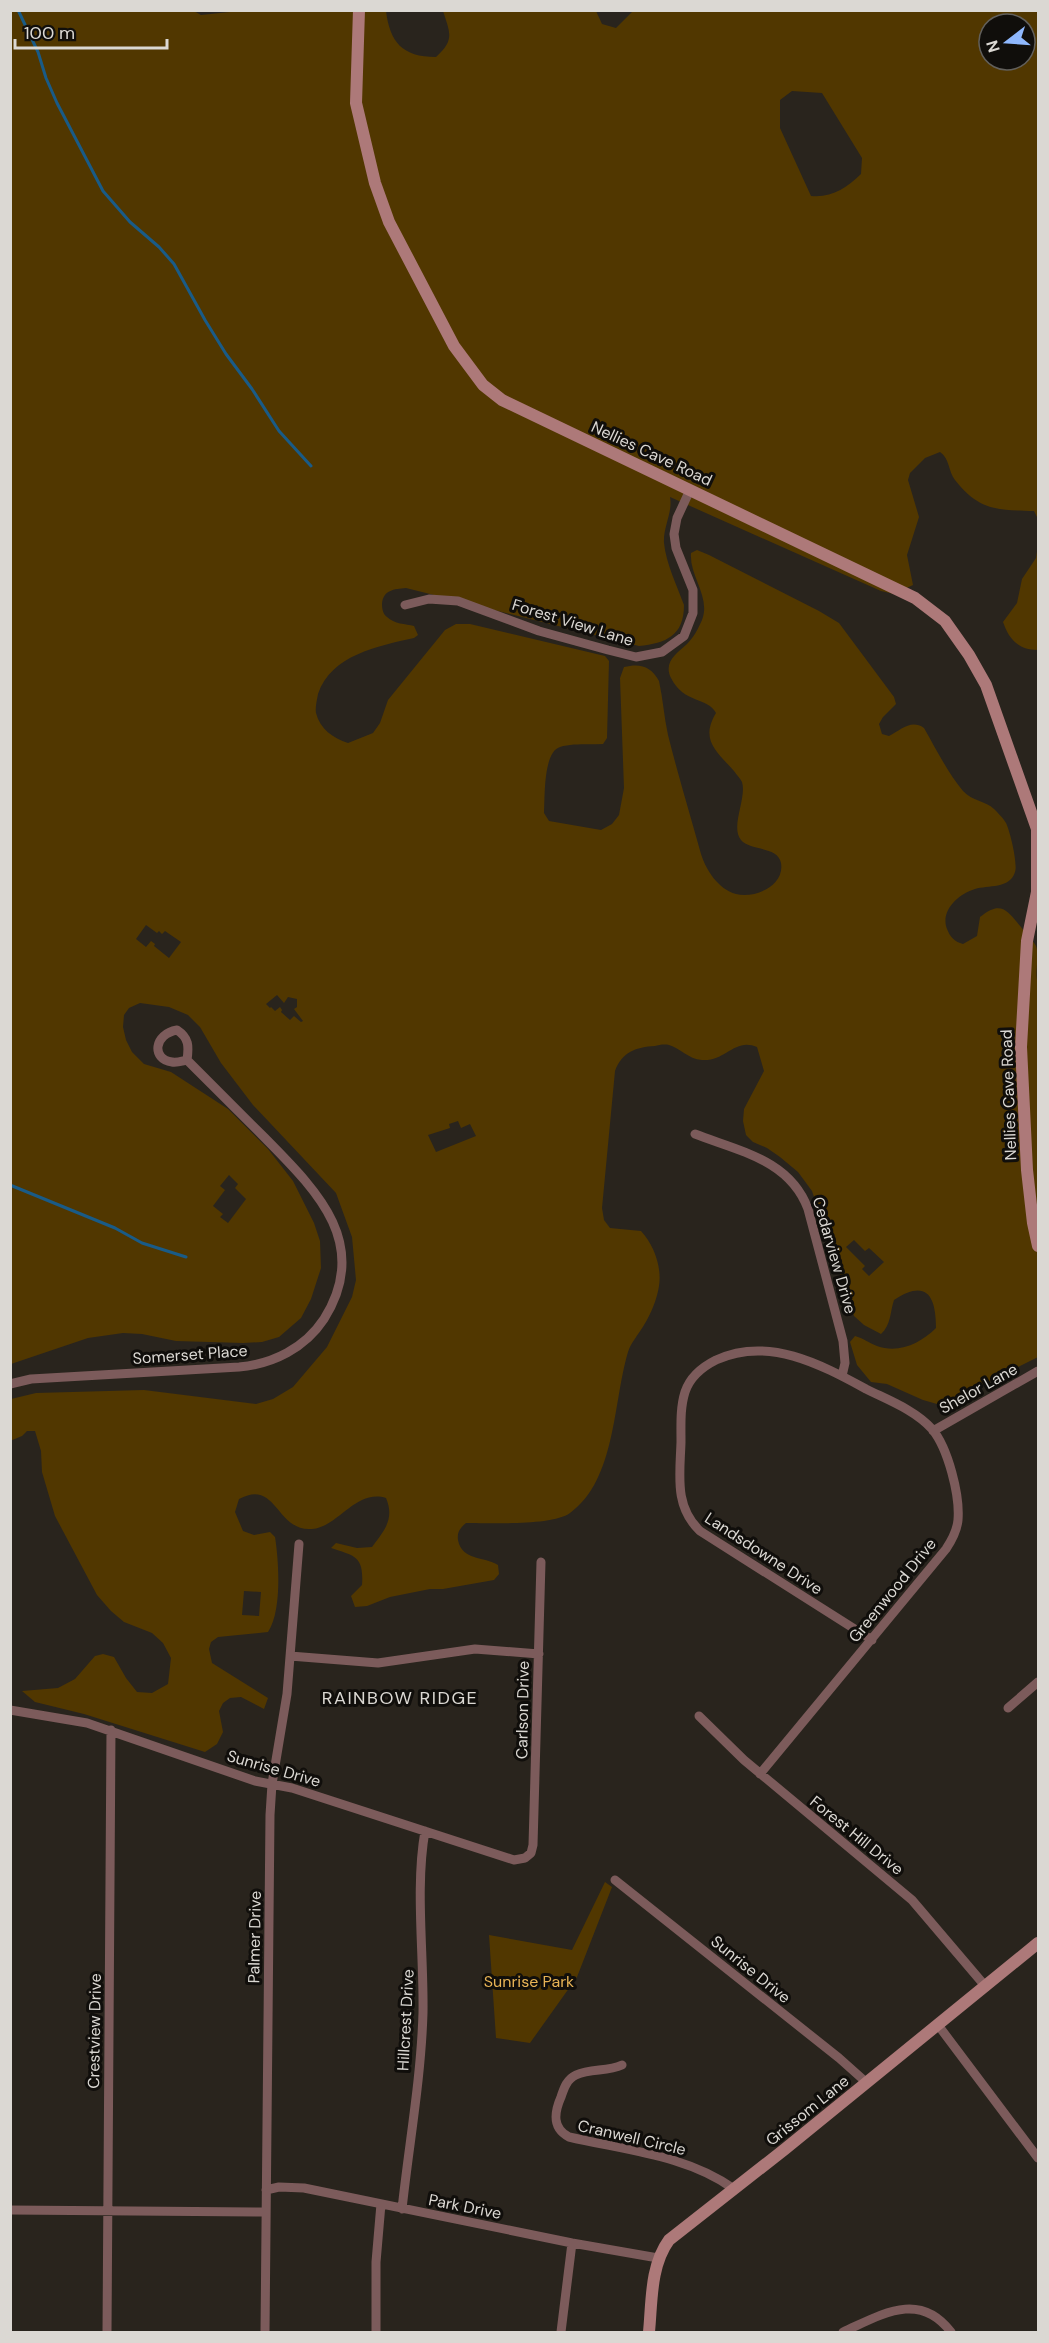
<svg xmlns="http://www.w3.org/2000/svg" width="1049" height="2343" viewBox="0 0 1049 2343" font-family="'DM Sans',sans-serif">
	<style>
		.green { fill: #513700; fill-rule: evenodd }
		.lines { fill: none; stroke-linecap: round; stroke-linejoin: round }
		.stream { stroke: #195b87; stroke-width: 3 }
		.street { stroke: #7c5b5b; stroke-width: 9 }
		.secondary { stroke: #ad7979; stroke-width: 12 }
		.labels { text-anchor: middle; stroke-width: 6; stroke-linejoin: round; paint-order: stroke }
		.street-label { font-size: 16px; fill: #dbd8d3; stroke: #100e0b }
		.park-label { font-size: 16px; fill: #e8b456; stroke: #100e0b }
		.neighbourhood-label { font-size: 18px; letter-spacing: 1.5px; fill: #dbd8d3; stroke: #100e0b }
	</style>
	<rect width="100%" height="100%" fill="#29241d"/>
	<path class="green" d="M192,10L201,15L249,10L386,11C390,42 402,57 436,57C455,40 450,33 443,11H596L602,24L616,28L634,10L1038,11V519L1034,511C998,510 979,511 955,480C948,471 950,459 940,452L925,458L910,473L908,480L919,517L907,555L913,585L894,594L881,591L670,497C673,512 663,527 664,543C666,563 677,586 684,605C684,636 666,643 639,646L406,588C394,589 383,590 382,604C382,609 383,614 387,617C394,624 406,624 414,626L418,635L414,638C378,646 331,655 318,694C317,700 315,707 316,713C320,729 333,738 348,743L373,733L380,723L388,700L445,630L456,624H470L605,656L609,661L607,738L603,744C589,745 573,743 560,747C543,752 545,798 544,813L549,821L601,830L612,824L619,815L624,788L620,678L624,667C640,663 651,666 659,681C663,699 664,717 668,735C678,775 690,814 701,854C706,870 718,889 736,894C754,899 785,886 781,863C778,846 750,851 741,840C730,827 747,798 742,782C740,778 736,774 734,771C716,751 700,740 716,713C708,697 684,704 671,678C663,662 677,653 687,644C694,637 698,629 702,620C711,597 689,576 691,553L697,550L709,555L819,611L839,623L894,697L896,704L883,717L879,724L882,734L889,736C901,730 911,719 924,728C936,749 948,773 963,791C972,801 986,801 994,809C998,813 1004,819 1006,823C1010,831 1018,864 1015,872C1010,889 988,885 975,889C958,894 940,911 947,929C950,937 955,942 963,944L977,936L980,917C1001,900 1007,910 1021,927C1025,933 1033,940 1036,946C1040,957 1034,972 1038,984V1357L960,1396L937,1404L923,1400L887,1384L871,1382L857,1365L850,1342L855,1336C863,1338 869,1343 877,1346C899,1354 921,1343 936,1328C936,1295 926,1279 894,1300C890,1312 891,1325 881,1334L864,1325L854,1316L812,1191L798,1172L780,1157L767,1148L753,1142L746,1135L743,1121L744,1109L764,1071L757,1047C735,1037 725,1062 702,1060C688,1059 680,1048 669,1045C665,1044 658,1045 655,1046C636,1047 622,1052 615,1071L602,1208L604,1220L610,1228L641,1231C654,1245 662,1267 659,1286C657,1299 651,1314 644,1325C639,1334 631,1342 628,1352C613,1402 616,1480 570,1513C552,1526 490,1523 466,1523C460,1528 457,1532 458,1540C462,1561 484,1556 498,1565L499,1574L494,1580L443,1589H430L390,1597L367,1606L355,1607L351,1596L362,1585C364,1556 355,1556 331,1548L336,1543L357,1548L372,1547C384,1531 395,1519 386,1498C355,1489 339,1527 312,1529C276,1532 277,1478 239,1499L235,1512L243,1531L254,1535L270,1532L275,1537C279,1562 282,1611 268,1632L218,1637L211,1642L209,1649L212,1663L268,1698L264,1709L241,1697L230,1698L223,1703L219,1711L223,1732L217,1744L205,1752L84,1714L35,1702L22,1691L58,1688L75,1679L95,1656L103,1654L114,1657L126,1678L137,1692L152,1693L168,1684L171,1658L163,1643L152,1633L124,1622L111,1611L97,1595L55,1516L42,1472L41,1451L35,1431H27L22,1436L10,1441L11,1399L36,1393L144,1390L256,1404L273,1399L293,1387L327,1347L352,1297L356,1280L352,1237L336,1193L253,1105L221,1063L200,1027L188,1015L169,1007L140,1003L129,1008L124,1015L123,1027L126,1040L132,1052L144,1064L171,1072L228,1109L268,1149L293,1181L314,1223L320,1241L321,1268L311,1299L301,1318L279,1337L262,1342L243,1343L176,1341L142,1334L123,1333L88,1338L11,1364V11ZM989,24H1025V60H989ZM792,91L822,93L862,158L861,174C846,188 832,198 811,196L780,128V100ZM146,925L157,933L159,931L162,934L165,931L181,942L169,958L154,946L155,944L151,941L146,947L136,939ZM277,995L284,1003L288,997L297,999V1007L294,1009L303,1021L301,1022L294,1016L290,1020L281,1012L282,1010L280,1007L275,1011L271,1007L270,1008L266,1004ZM458,1121L461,1128L470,1124L476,1136L436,1152L428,1135L450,1128L449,1124ZM229,1175L238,1184L235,1188L246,1199L228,1223L220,1217L223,1214L213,1206L225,1190L220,1186ZM854,1240L865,1251L869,1248L884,1262L869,1276L862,1269L865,1266L846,1247ZM244,1591L261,1592L259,1616L242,1615Z
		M1038,545V650C1018,650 1009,639 1003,622L1017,603L1022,579L1036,558Z
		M605,1882L612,1887L577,1977L530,2043L496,2038L489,1935L572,1950Z"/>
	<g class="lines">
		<path class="stream" d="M18,10L38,52L46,78L57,103L103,191L130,222L159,247L174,264L205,320L226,354L252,389L279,431L311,466
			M10,1185L115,1228L142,1243L186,1257"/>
		<path class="street" d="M405,605L429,599L458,601L539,631L608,650L636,657L662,652L684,636L693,613V590L676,548L674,534L677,518L690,490
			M177,1030C189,1038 189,1046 187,1060C182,1061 177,1063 172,1062C151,1059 154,1034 177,1030Z
			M695,1134C739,1151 790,1160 808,1209L843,1341L845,1363L842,1376
			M10,1384L31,1379L239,1367C273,1364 305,1348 324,1319C372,1243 315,1189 265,1138C239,1112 213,1086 187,1060
			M933,1431L1038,1371
			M290,1656L378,1663L475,1649L539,1654
			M1008,1708L1038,1682
			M10,1710L87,1723L255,1781L292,1788L514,1860L525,1858L531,1853L533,1845L541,1562
			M699,1716L744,1760L912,1900L986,1987
			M760,1774L946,1549C952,1540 957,1531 958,1520C960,1495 948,1448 932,1429C915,1410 888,1400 866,1389C820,1364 768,1336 716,1360C702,1367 690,1377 685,1392C680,1408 681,1425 681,1442C680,1475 674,1506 700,1531L872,1640
			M615,1880L839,2058L867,2083
			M938,2025L1038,2158
			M622,2065C607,2072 591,2068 576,2075C567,2079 564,2088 561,2097C554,2113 552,2128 569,2137C624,2150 687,2155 734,2189
			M266,2190L279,2187L304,2188L572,2243L658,2258
			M402,2209C409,2144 421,2079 423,2013C424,1955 415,1887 425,1831
			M10,2210L266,2212
			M107,2332L111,1730
			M265,2332L270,1815L272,1784L287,1694L299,1544
			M376,2332V2262L381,2204
			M561,2332L572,2243
			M843,2332C881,2315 919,2290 951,2332"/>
		<path class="secondary" d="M359,10L356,103L375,183L389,222L454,346L483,385L502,400L915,598L945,621L969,655L986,685L1037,829V892L1027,941L1021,1047L1027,1170L1033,1223L1038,1246
			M649,2332C652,2302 650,2266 669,2240L785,2149L1038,1943"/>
	</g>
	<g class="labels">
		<g class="street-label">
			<text transform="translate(652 453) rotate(25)" y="6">Nellies Cave Road</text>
			<text transform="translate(573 622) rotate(17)" y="6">Forest View Lane</text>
			<text transform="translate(1008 1095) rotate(-92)" y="6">Nellies Cave Road</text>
			<text transform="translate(835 1255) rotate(74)" y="6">Cedarview Drive</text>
			<text transform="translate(190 1354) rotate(-4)" y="6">Somerset Place</text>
			<text transform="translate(978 1388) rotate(-29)" y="6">Shelor Lane</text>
			<text transform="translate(764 1553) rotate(33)" y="6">Landsdowne Drive</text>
			<text transform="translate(892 1590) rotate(-51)" y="6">Greenwood Drive</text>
			<text transform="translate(522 1710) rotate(-89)" y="6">Carlson Drive</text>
			<text transform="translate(274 1768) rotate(16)" y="6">Sunrise Drive</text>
			<text transform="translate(857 1835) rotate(39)" y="6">Forest Hill Drive</text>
			<text transform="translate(254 1937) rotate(-89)" y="6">Palmer Drive</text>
			<text transform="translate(751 1969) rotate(39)" y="6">Sunrise Drive</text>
			<text transform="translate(405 2020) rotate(-87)" y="6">Hillcrest Drive</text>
			<text transform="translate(94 2031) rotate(-89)" y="6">Crestview Drive</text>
			<text transform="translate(807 2110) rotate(-39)" y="6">Grissom Lane</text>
			<text transform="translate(632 2137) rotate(13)" y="6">Cranwell Circle</text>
			<text transform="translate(465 2206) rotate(11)" y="6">Park Drive</text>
		</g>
		<g class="park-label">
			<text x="529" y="1987">Sunrise Park</text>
		</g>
		<g class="neighbourhood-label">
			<text x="400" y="1704">RAINBOW RIDGE</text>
		</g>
	</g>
	<rect width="1049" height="2343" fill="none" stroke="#dbd8d3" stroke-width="24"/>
	<g transform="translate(1007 42) rotate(253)"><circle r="28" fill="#100e0b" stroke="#615f5b" stroke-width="1.5"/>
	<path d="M0-4.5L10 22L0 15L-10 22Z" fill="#8fb8fd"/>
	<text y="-9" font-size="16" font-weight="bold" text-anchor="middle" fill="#dbd8d3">N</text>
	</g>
	<path d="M15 39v9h152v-9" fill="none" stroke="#dbd8d3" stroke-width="3"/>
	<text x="24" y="39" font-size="18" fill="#dbd8d3" stroke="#100e0b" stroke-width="4.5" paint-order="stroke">100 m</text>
</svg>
